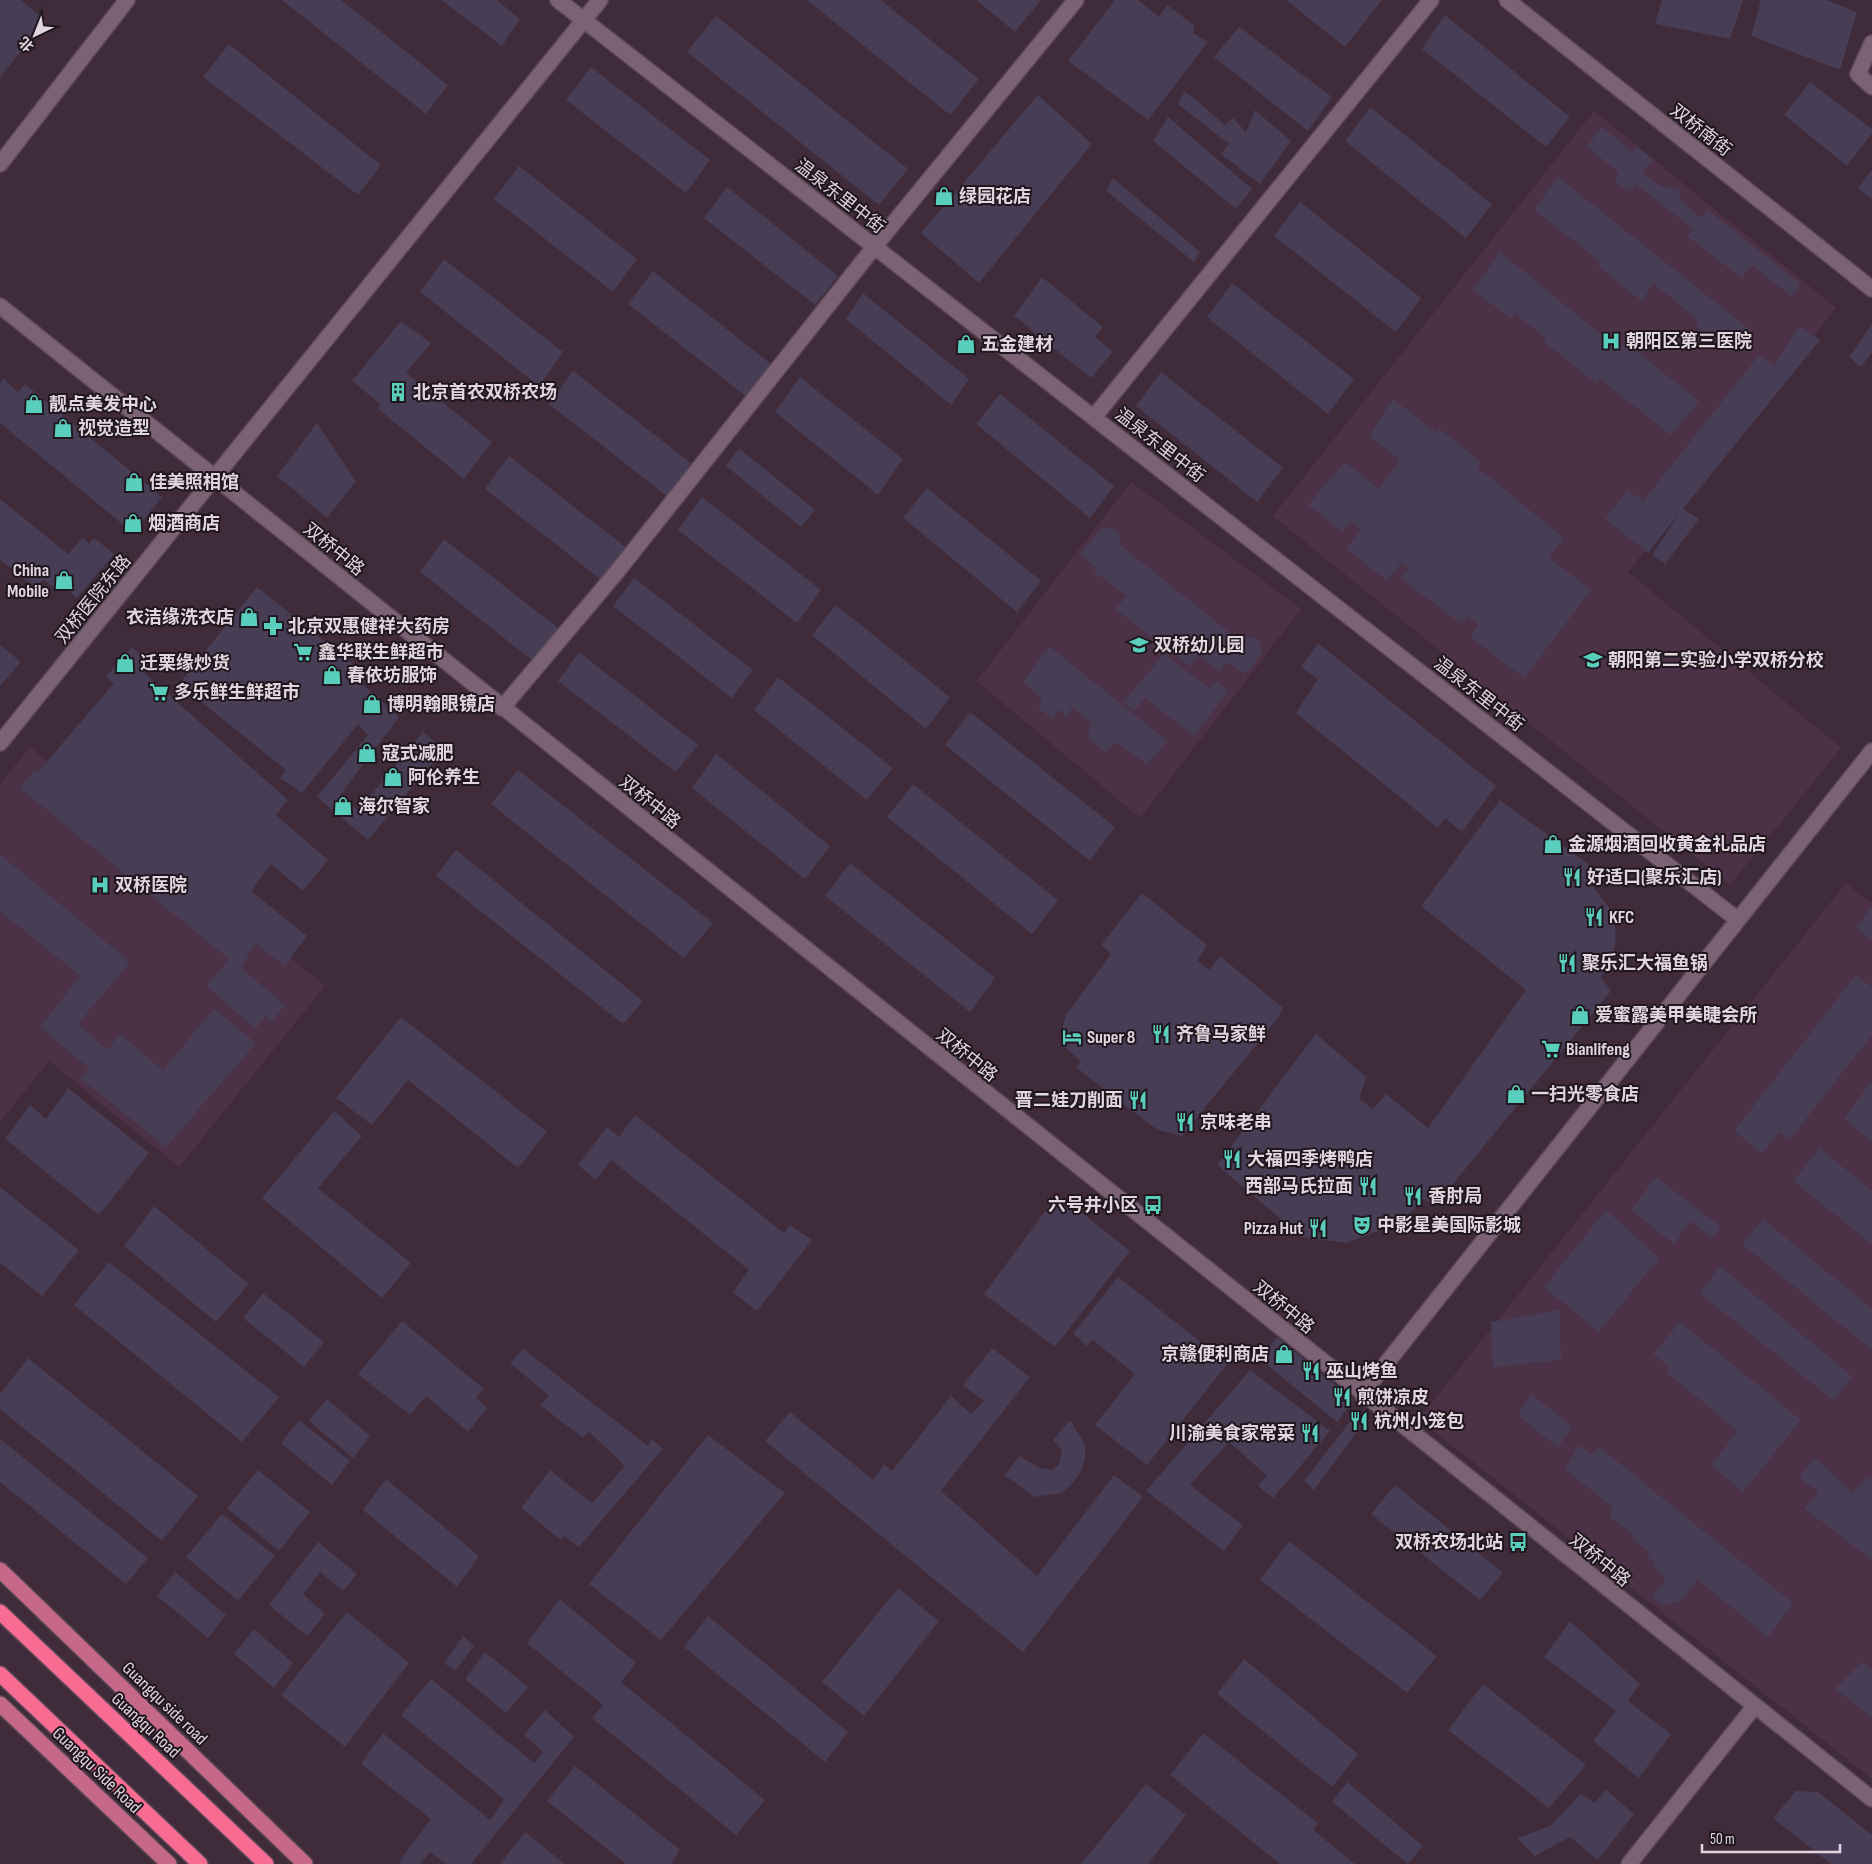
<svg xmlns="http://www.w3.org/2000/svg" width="1872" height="1864" viewBox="0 0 1872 1864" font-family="'Sofia Sans Condensed','Noto Sans SC',sans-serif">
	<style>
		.built { fill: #4c3247 }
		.building { fill: #473d54 }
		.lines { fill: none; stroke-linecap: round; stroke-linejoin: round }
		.minor-casing { stroke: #5b4957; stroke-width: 18 }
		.major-casing { stroke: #5b4957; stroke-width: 18 }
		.highway-casing { stroke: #5b4957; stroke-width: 18 }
		.minor { stroke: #7b6375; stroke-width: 15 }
		.major { stroke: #c66887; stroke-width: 15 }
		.highway { stroke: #f86b93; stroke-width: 15 }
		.labels { text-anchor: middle; stroke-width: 4; stroke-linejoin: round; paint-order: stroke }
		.street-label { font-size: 18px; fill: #e3d5df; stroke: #20171e }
		.poi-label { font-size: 18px; font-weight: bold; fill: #e3d5df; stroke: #20171e; text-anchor: start }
	</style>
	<rect width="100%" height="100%" fill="#402b3b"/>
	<path class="built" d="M1594,111L1836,308L1628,572L1841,748L1730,885L1273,516Z
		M1131,482L1301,609L1140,818L977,681Z
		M30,747L325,986L179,1167L49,1061L0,1122V784Z
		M1846,883L1872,904V1779L1419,1419Z"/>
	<path class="building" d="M0,0H21L46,21L0,77Z
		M282,0H341L448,85L426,114Z
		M441,0H497L520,19L502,46Z
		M807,0H881L979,79L950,115Z
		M976,0H1041L1015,32Z
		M1115,0H1138L1159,17L1167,5L1195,26L1193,33L1208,42L1148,120L1068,61Z
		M1286,0H1382L1345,47Z
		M1662,0H1743L1730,39L1655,24Z
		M1761,0H1827L1857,12L1840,70L1751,36Z
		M1445,15L1570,117L1546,147L1422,49Z
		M716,16L908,169L879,205L687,52Z
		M1239,27L1332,97L1308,131L1214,57Z
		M229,44L381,165L358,195L203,77Z
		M591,67L710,160L686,193L566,100Z
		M1810,82L1872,129V133L1847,166L1784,115Z
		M1185,91L1225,125L1233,118L1246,132L1255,110L1291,141L1260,184L1221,154L1229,144L1178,104Z
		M1038,95L1092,144L979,283L921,233Z
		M1370,107L1492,204L1466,238L1345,141Z
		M1168,117L1252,189L1236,209L1153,141Z
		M1602,127L1633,153L1637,146L1653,160L1642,172L1660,186L1679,189L1681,200L1701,218L1708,210L1800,284L1792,297L1752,265L1742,278L1687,236L1693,229L1636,184L1630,192L1614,181L1619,173L1587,146Z
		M519,166L637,259L613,292L494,199Z
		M1872,170V199L1858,188Z
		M1558,177L1748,328L1730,352L1695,325L1699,321L1653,283L1642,301L1597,265L1600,261L1534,210Z
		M1113,178L1200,252L1194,262L1106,191Z
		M727,187L838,276L815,305L704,218Z
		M1300,202L1421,298L1396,332L1274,236Z
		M1500,252L1620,350L1625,342L1699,401L1671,435L1600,379L1596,383L1544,342L1546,339L1515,313L1510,318L1473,290Z
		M444,259L563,352L539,386L420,292Z
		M653,271L771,364L747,397L628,304Z
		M1042,277L1103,327L1095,337L1113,352L1091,378L1014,316Z
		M1232,283L1354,379L1328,414L1207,317Z
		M863,293L969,379L951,405L846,319Z
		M401,321L431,343L406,373L492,442L464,479L377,408L380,404L352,381Z
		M1872,324V352L1861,367L1849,357Z
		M1799,326L1820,340L1683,509L1699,519L1665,564L1652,555L1680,512L1648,553L1605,519L1628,490L1643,501L1759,355L1774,366Z
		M573,371L692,464L668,497L549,404Z
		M1161,372L1283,468L1257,502L1136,406Z
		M800,377L903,459L878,495L775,412Z
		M3,378L18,392L25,384L162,497L133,533L0,423V384Z
		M1000,394L1114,486L1090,518L976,424Z
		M1393,399L1436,433L1439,428L1481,462L1477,467L1564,538L1549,558L1591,590L1524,678L1470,637L1478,624L1467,616L1462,624L1401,579L1409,568L1401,563L1387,581L1346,548L1361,530L1350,521L1343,532L1308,505L1345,462L1379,489L1400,460L1369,436Z
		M317,423L356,481L327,518L277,476Z
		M739,448L815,510L801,527L726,466Z
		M509,456L628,549L604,582L485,489Z
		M927,488L1041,581L1017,612L903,518Z
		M702,497L821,590L797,623L678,530Z
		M0,499L68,554L83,538L89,544L94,538L114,554L77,598L63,586L58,591L44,580L36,588L0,560Z
		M1101,528H1113L1121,536L1120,545L1239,640L1249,636L1259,640L1262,653L1245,674L1227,662L1219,671L1199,655L1190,666L1115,609L1127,596L1093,571L1096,568L1080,555Z
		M444,539L562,631L537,664L420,572Z
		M634,578L753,670L732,698L613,606Z
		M257,587L368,676L362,684L399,717L340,795L358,811L423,732L444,749L368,840L317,797L368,735L358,724L302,793L280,778L286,770L179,684Z
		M836,605L950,697L926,729L812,635Z
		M1318,643L1496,786L1462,832L1445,818L1438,828L1296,713L1318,679L1301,667Z
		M0,645L21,662L0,686Z
		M1049,646L1167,741L1147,764L1115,742L1106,753L1087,737L1092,724L1072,707L1067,717L1059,709L1053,719L1038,708L1042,699L1023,682Z
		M132,647L151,663L144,673L288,800L276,815L328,860L303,891L271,864L251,891L307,936L284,966L256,943L241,967L285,1006L271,1022L266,1015L256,1029L206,986L229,959L20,788L34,770L37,773L114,683L106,677Z
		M579,652L698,745L676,772L558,681Z
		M1164,654L1210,689L1216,681L1228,691L1194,736L1145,698L1134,711L1123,702Z
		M778,677L893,768L867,800L754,710Z
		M970,712L1115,827L1090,861L945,745Z
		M716,754L830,846L805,879L692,788Z
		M518,770L713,923L684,958L491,804Z
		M913,784L1058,900L1032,934L887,817Z
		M1500,800L1592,867L1585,876L1613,913L1616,936L1613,956L1601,977L1611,991L1435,1206L1424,1199L1409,1214L1389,1227L1346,1243L1302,1237L1217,1165L1316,1034L1366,1077L1359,1099L1373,1109L1386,1094L1428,1128L1526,990L1421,906Z
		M456,850L643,1001L623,1024L436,876Z
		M0,854L130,962L78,1024L107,1050L120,1034L163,1070L214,1009L256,1043L166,1147L80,1078L90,1069L40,1027L80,976L0,911Z
		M850,863L995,978L970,1012L825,896Z
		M1142,893L1207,945L1197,960L1209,970L1220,956L1283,1008L1278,1018L1182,1136L1158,1130L1124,1105L1076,1067L1081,1062L1063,1045L1062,1030L1066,1015L1111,954L1101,945Z
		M1872,906V940L1856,927Z
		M1856,975L1872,987V1035L1790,1139L1779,1132L1762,1154L1734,1131Z
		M401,1017L547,1132L518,1168L408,1080L372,1125L336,1098Z
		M1870,1083L1872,1085V1141L1844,1119Z
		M68,1088L149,1153L99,1215L5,1139L30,1105L46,1119Z
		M334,1111L362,1136L318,1188L411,1263L382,1298L262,1198Z
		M635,1115L784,1233L790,1225L812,1240L757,1311L733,1292L749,1270L611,1160L596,1180L578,1165L607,1127L619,1137Z
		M1820,1148L1872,1191V1244L1793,1181Z
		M1656,1177L1721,1227L1712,1238L1690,1221L1674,1244L1631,1210Z
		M0,1187L79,1250L42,1296L0,1263Z
		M1058,1194L1130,1251L1055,1347L984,1294Z
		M154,1206L249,1284L216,1322L124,1246Z
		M1606,1210L1659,1258L1599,1332L1544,1287Z
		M1763,1219L1872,1309V1350L1742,1244Z
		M109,1262L279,1397L242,1442L74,1305Z
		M1720,1266L1852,1376L1834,1401L1700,1293Z
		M1118,1277L1228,1363L1147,1465L1095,1425L1135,1374L1092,1340L1087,1346L1073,1334Z
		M263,1293L324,1342L304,1367L243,1318Z
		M1560,1310L1561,1360L1493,1367L1491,1322Z
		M402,1321L484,1389L476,1398L487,1408L468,1432L426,1396L410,1415L358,1374Z
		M1680,1322L1801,1420L1743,1492L1711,1465L1738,1431L1666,1372L1669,1367L1653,1354Z
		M1277,1337L1354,1400L1337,1422L1260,1359Z
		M992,1348L1030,1377L941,1491L1037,1576L1114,1475L1143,1497L1023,1652L765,1441L790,1412L873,1480L884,1464L892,1471L951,1396L971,1414L984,1401L963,1385Z
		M523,1349L648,1446L652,1439L663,1449L579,1547L564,1536L561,1540L521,1508L550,1470L592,1503L625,1466L589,1432L583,1438L540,1405L549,1396L510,1363Z
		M28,1358L198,1496L162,1541L0,1409V1394Z
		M1250,1370L1330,1431L1273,1498L1258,1486L1267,1476L1229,1442L1190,1485L1243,1525L1224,1551L1146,1491Z
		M1531,1394L1572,1427L1558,1448L1518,1415Z
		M327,1399L370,1436L353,1458L309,1421Z
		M1356,1414L1365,1421L1314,1490L1304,1481Z
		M299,1420L350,1461L332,1485L281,1443Z
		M1070,1420L1085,1445V1460L1079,1475L1070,1486L1061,1493L1035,1497L1004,1475L1020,1456L1040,1468L1052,1470L1059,1465L1062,1450L1053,1440Z
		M708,1435L785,1493L661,1640L589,1584Z
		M0,1439L148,1558L126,1584L0,1482Z
		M1579,1445L1592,1455L1598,1446L1793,1603L1768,1637L1697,1579L1682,1601L1662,1605L1652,1597L1666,1579L1653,1567L1655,1562L1646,1555L1650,1552L1633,1540L1635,1536L1611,1518L1610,1514L1613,1508L1565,1469Z
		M1815,1458L1853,1493L1867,1477L1872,1480V1560L1804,1508L1819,1492L1799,1478Z
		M258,1470L310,1512L279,1551L227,1508Z
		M386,1479L479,1556L457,1587L363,1510Z
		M1395,1485L1503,1573L1480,1600L1371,1514Z
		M222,1514L275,1556L238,1601L186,1557Z
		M1289,1541L1437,1656L1407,1693L1260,1580Z
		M318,1542L357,1574L343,1591L320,1572L303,1594L325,1614L307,1636L269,1605Z
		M175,1572L226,1615L208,1638L157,1596Z
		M898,1588L939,1621L864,1716L822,1682Z
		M560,1599L636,1663L621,1682L765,1800L736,1835L592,1718L603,1705L527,1643Z
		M347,1612L409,1663L345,1747L281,1695Z
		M708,1616L848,1732L825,1762L684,1647Z
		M1570,1621L1640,1684L1628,1701L1671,1734L1639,1778L1593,1741L1616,1711L1544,1657Z
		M254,1629L293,1663L274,1688L234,1654Z
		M463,1636L474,1646L455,1671L444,1663Z
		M485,1652L528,1687L506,1713L465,1679Z
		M1244,1659L1358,1754L1332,1787L1217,1694Z
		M1862,1662L1872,1669V1717L1835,1689Z
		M431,1679L534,1763L543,1752L524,1735L545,1710L574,1737L471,1864H445L430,1852L420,1864H401L399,1862L431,1819L361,1764L383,1733L490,1820L504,1799L401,1715Z
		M1483,1684L1586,1765L1549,1808L1448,1730Z
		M1203,1733L1318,1823L1313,1830L1355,1864H1280L1170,1775Z
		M575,1766L680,1850L671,1864H626L547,1801Z
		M1347,1782L1423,1846L1408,1864L1332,1802Z
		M1146,1784L1186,1815L1148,1864H1081Z
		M1606,1790L1634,1814L1598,1860L1570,1837L1535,1856L1517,1838L1550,1826L1581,1794L1594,1803Z
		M1796,1791L1818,1792L1872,1835V1864H1831L1773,1818Z
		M525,1832L565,1864H500Z"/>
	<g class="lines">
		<g class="minor-casing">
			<path id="minor" d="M558,0L1738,920
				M1507,0L1872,289
				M1872,43L1858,74L1872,87
				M0,164L127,0
				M0,306L1872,1799
				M1094,417L1431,0
				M502,708L616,573L879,241L1076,0
				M0,743L600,0
				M1362,1394L1872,751
				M1629,1864L1754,1707"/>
		</g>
		<g class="major-casing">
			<path id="major" d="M0,1570L305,1864
				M0,1704L169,1864"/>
		</g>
		<g class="highway-casing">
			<path id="highway" d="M0,1612L266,1864
				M0,1674L200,1864"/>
		</g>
		<use href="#minor" class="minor"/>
		<use href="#major" class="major"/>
		<use href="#highway" class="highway"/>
	</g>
	<defs>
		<g id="shop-bare" transform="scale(1.5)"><path d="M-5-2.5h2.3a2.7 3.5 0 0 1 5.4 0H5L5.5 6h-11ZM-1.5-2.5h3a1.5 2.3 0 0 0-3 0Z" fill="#5acebd" stroke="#20171e" stroke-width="2.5" paint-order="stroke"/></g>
		<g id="hospital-bare" transform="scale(1.5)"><path d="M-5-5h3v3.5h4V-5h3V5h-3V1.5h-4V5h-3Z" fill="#5acebd" stroke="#20171e" stroke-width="2.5" paint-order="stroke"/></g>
		<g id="building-bare" transform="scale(1.5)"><path d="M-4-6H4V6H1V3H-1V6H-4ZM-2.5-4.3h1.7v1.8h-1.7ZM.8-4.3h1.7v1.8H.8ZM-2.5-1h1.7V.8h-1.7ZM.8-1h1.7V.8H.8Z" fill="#5acebd" stroke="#20171e" stroke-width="2.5" paint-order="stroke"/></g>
		<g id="pharmacy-bare" transform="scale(1.5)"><path d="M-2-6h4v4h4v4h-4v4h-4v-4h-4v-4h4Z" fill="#5acebd" stroke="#20171e" stroke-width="2.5" paint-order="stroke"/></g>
		<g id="school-bare" transform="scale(1.5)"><path d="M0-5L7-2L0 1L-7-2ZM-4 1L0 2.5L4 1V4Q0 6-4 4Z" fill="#5acebd" stroke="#20171e" stroke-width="2.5" paint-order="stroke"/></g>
		<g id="supermarket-bare" transform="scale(1.5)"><path d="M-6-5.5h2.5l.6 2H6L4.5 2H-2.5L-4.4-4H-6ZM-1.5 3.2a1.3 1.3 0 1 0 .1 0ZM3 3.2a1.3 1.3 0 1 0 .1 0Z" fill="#5acebd" stroke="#20171e" stroke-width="2.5" paint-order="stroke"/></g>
		<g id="restaurant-bare" transform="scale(1.5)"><path d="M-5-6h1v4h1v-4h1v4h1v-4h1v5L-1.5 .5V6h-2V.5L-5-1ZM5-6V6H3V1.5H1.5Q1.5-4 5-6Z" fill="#5acebd" stroke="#20171e" stroke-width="2.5" paint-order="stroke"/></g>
		<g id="hotel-bare" transform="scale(1.5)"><path d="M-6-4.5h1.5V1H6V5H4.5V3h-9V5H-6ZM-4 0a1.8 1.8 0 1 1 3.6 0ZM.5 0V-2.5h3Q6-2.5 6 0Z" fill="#5acebd" stroke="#20171e" stroke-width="2.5" paint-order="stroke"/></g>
		<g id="bus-bare" transform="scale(1.5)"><path d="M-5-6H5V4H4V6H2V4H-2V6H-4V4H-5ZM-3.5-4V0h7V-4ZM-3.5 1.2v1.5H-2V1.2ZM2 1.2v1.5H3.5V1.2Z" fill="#5acebd" stroke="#20171e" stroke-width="2.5" paint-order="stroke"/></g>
		<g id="theatre-bare" transform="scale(1.5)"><path d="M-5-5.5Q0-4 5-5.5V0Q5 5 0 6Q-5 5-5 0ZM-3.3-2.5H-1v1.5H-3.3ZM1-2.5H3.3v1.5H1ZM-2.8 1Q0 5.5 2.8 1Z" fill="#5acebd" stroke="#20171e" stroke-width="2.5" paint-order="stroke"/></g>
	</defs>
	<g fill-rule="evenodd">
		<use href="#shop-bare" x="944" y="196"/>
		<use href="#hospital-bare" x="1611" y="341"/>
		<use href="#shop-bare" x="966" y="344"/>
		<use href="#building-bare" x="398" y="392"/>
		<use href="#shop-bare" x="34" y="404"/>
		<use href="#shop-bare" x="63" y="428"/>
		<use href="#shop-bare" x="134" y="482"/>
		<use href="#shop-bare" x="133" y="523"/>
		<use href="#shop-bare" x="64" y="580"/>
		<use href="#shop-bare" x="249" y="617"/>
		<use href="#pharmacy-bare" x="273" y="626"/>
		<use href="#school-bare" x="1139" y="645"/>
		<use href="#supermarket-bare" x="303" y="652"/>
		<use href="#school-bare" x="1593" y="660"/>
		<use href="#shop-bare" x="125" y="663"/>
		<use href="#shop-bare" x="332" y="675"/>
		<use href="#supermarket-bare" x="159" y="692"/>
		<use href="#shop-bare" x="372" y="704"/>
		<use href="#shop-bare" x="367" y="753"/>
		<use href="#shop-bare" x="393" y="777"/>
		<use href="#shop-bare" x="343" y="806"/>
		<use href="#shop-bare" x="1553" y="844"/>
		<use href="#restaurant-bare" x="1572" y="877"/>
		<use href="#hospital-bare" x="100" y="885"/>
		<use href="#restaurant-bare" x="1594" y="917"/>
		<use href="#restaurant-bare" x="1567" y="963"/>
		<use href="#shop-bare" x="1580" y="1015"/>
		<use href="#restaurant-bare" x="1161" y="1034"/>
		<use href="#hotel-bare" x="1072" y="1037"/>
		<use href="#supermarket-bare" x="1551" y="1049"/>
		<use href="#shop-bare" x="1516" y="1094"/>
		<use href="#restaurant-bare" x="1138" y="1100"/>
		<use href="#restaurant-bare" x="1185" y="1122"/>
		<use href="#restaurant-bare" x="1232" y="1159"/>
		<use href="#restaurant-bare" x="1368" y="1186"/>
		<use href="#restaurant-bare" x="1413" y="1196"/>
		<use href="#bus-bare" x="1153" y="1205"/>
		<use href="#theatre-bare" x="1362" y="1225"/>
		<use href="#restaurant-bare" x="1318" y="1228"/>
		<use href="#shop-bare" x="1284" y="1354"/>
		<use href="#restaurant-bare" x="1311" y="1371"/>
		<use href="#restaurant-bare" x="1342" y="1397"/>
		<use href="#restaurant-bare" x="1359" y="1421"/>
		<use href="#restaurant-bare" x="1310" y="1433"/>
		<use href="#bus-bare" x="1518" y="1542"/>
	</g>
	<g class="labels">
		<g class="street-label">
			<text transform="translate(1701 130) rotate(38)" y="6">双桥南街</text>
			<text transform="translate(840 196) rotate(38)" y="6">温泉东里中街</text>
			<text transform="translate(1160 445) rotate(38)" y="6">温泉东里中街</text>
			<text transform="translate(334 549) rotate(39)" y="6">双桥中路</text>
			<text transform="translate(93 599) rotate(-51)" y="6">双桥医院东路</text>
			<text transform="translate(1479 694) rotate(38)" y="6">温泉东里中街</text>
			<text transform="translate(650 802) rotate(39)" y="6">双桥中路</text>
			<text transform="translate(967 1055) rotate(39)" y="6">双桥中路</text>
			<text transform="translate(1284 1307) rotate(39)" y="6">双桥中路</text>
			<text transform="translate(1600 1560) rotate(39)" y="6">双桥中路</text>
			<text transform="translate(165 1703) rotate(44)" y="6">Guangqu side road</text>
			<text transform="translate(146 1725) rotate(43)" y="6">Guangqu Road</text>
			<text transform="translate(97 1770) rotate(44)" y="6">Guangqu Side Road</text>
		</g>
		<g class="poi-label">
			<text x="959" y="202">绿园花店</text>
			<text x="1626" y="347">朝阳区第三医院</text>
			<text x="981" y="350">五金建材</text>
			<text x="413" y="398">北京首农双桥农场</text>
			<text x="49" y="410">靓点美发中心</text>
			<text x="78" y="434">视觉造型</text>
			<text x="149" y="488">佳美照相馆</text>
			<text x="148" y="529">烟酒商店</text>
			<text x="49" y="576" text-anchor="end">China<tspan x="49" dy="21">Mobile</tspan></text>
			<text x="234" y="623" text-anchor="end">衣洁缘洗衣店</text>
			<text x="288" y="632">北京双惠健祥大药房</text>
			<text x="1154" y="651">双桥幼儿园</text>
			<text x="318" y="658">鑫华联生鲜超市</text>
			<text x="1608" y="666">朝阳第二实验小学双桥分校</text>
			<text x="140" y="669">迁栗缘炒货</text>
			<text x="347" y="681">春依坊服饰</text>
			<text x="174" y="698">多乐鲜生鲜超市</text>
			<text x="387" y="710">博明翰眼镜店</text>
			<text x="382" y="759">寇式减肥</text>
			<text x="408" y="783">阿伦养生</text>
			<text x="358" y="812">海尔智家</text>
			<text x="1568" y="850">金源烟酒回收黄金礼品店</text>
			<text x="1587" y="883">好适口(聚乐汇店)</text>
			<text x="115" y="891">双桥医院</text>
			<text x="1609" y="923">KFC</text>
			<text x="1582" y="969">聚乐汇大福鱼锅</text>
			<text x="1595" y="1021">爱蜜露美甲美睫会所</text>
			<text x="1176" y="1040">齐鲁马家鲜</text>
			<text x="1087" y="1043">Super 8</text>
			<text x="1566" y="1055">Bianlifeng</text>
			<text x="1531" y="1100">一扫光零食店</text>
			<text x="1123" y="1106" text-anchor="end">晋二娃刀削面</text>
			<text x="1200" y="1128">京味老串</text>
			<text x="1247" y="1165">大福四季烤鸭店</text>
			<text x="1353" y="1192" text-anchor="end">西部马氏拉面</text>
			<text x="1428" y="1202">香肘局</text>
			<text x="1138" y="1211" text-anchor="end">六号井小区</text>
			<text x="1377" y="1231">中影星美国际影城</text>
			<text x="1303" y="1234" text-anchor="end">Pizza Hut</text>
			<text x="1269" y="1360" text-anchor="end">京赣便利商店</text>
			<text x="1326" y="1377">巫山烤鱼</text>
			<text x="1357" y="1403">煎饼凉皮</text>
			<text x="1374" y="1427">杭州小笼包</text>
			<text x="1295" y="1439" text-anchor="end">川渝美食家常菜</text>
			<text x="1503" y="1548" text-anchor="end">双桥农场北站</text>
		</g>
	</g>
	<g transform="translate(35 35) rotate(223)" stroke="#20171e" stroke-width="4" paint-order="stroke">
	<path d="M0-4L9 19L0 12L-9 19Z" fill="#e3d5df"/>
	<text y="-8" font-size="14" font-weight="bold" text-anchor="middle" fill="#e3d5df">北</text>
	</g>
	<path d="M1702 1844v8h138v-8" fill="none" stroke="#e3d5df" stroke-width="2.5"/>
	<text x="1710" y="1844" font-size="15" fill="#e3d5df" stroke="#20171e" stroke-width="4" paint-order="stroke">50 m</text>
</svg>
